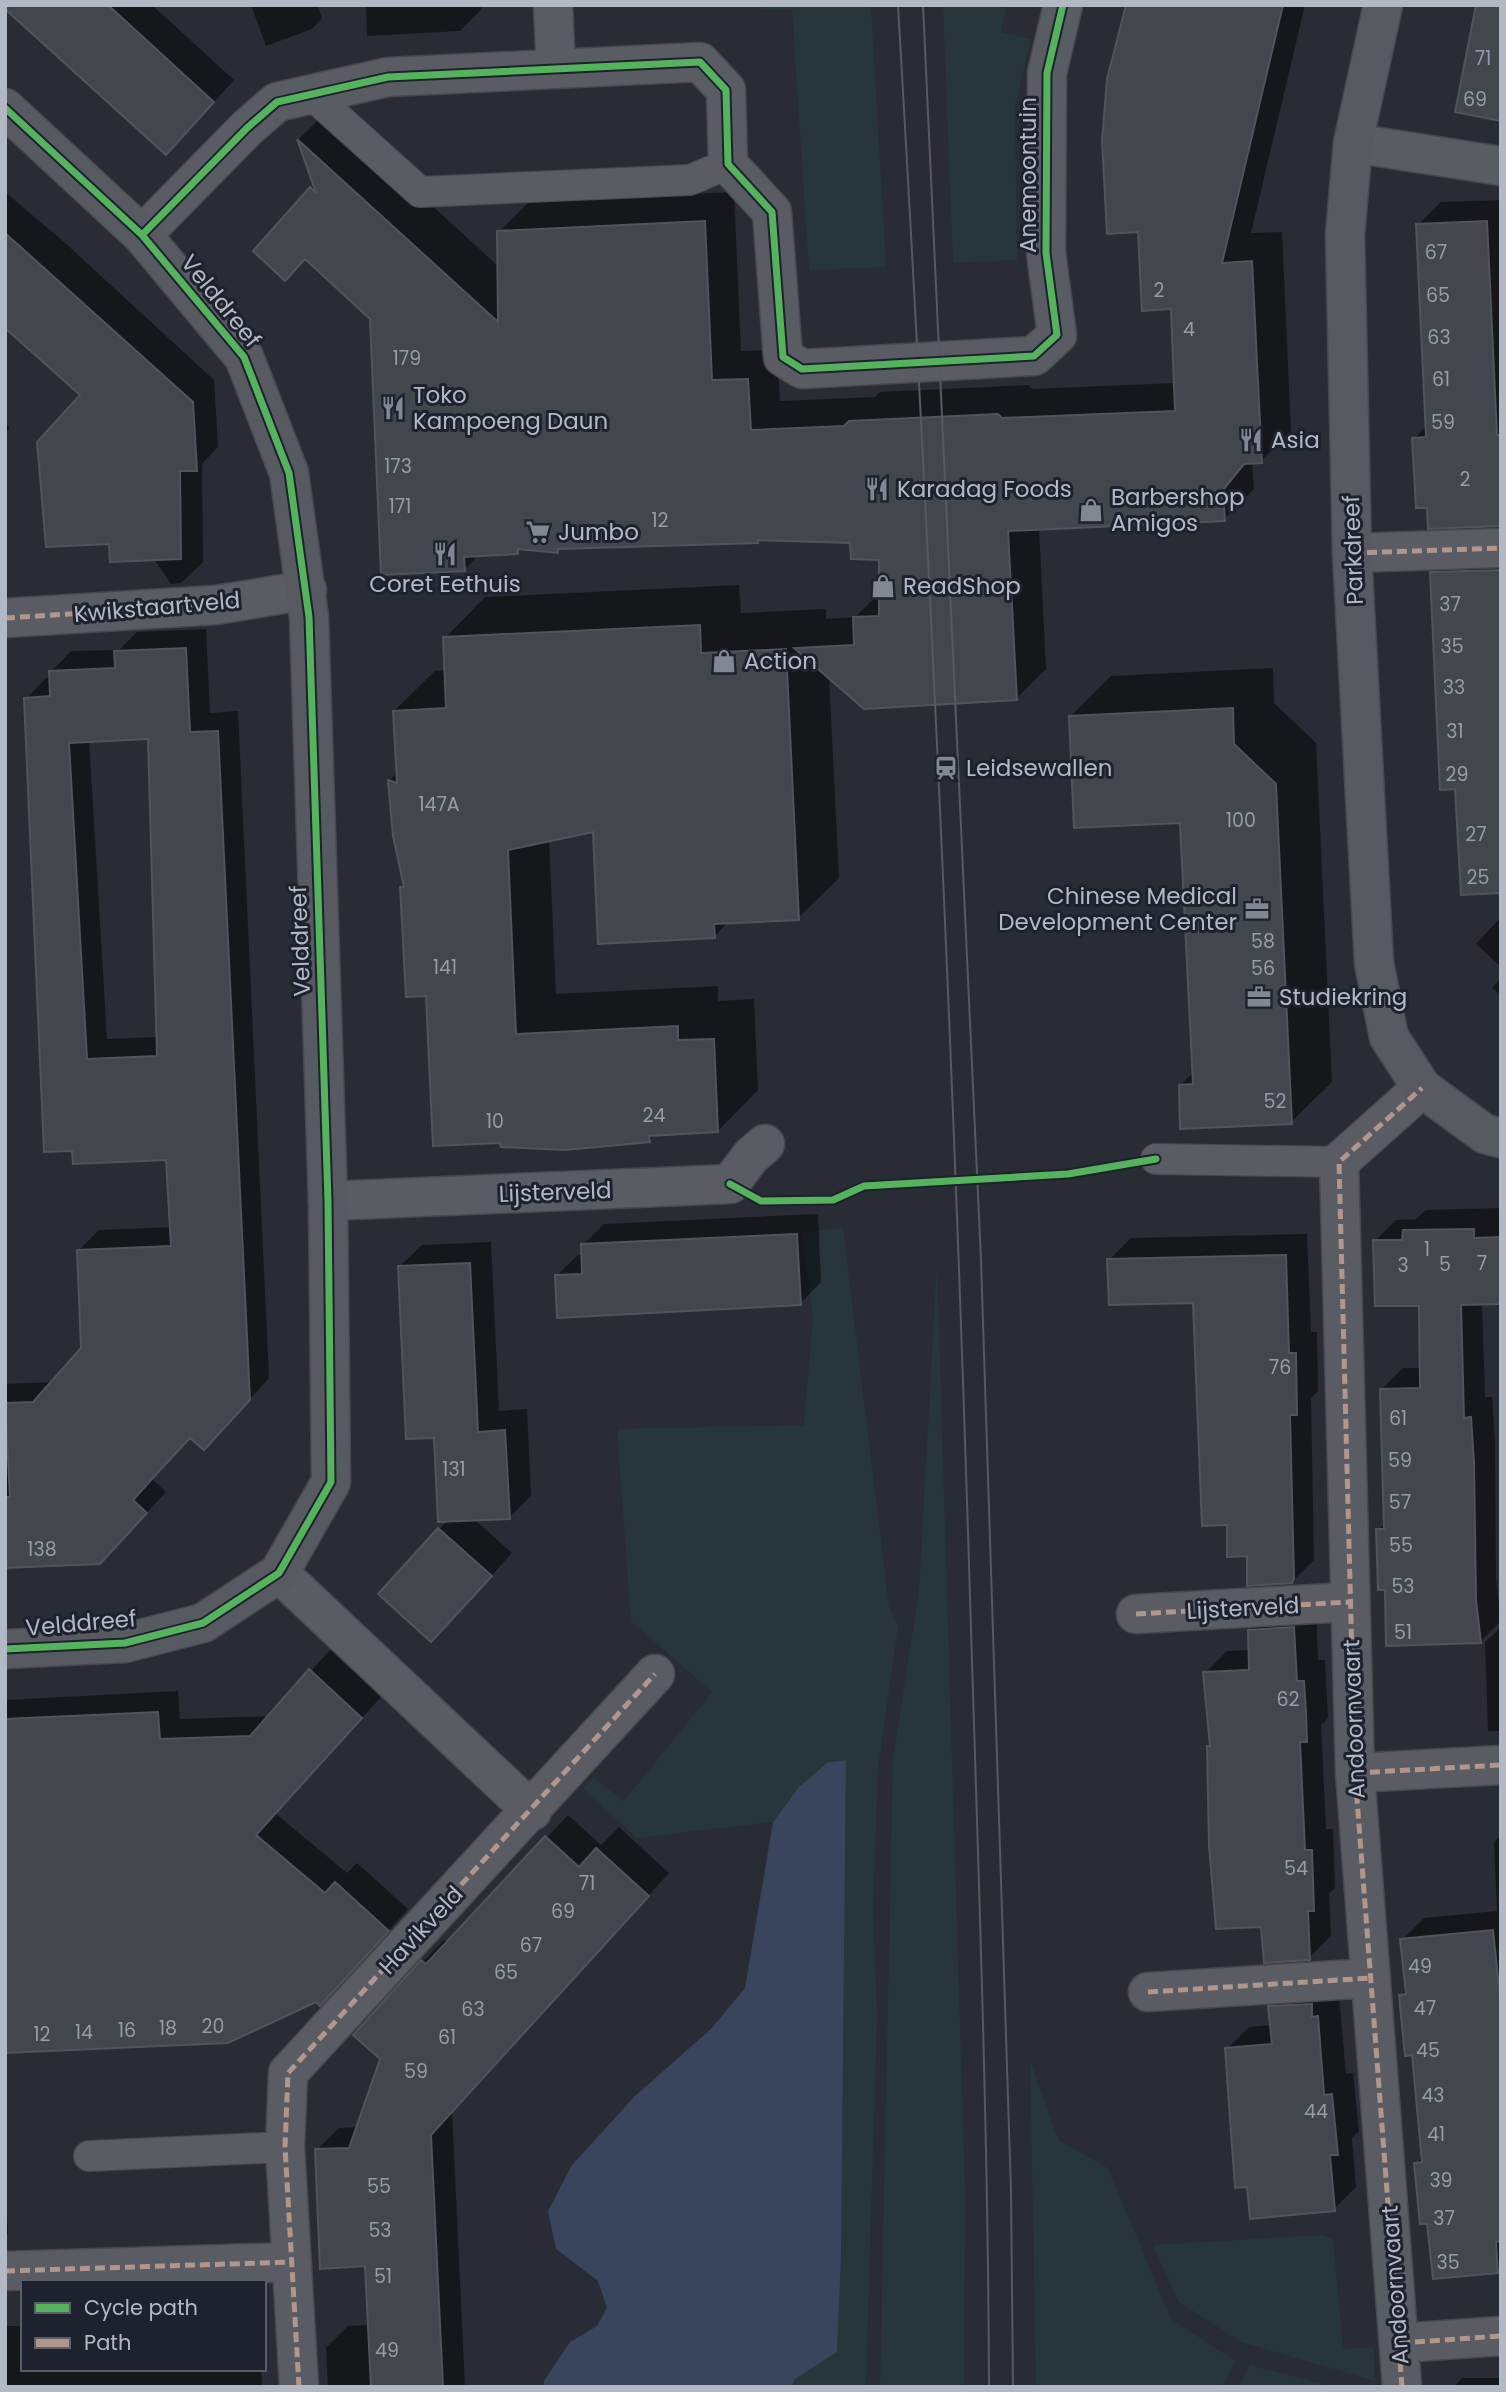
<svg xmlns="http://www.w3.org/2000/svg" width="1506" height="2392" viewBox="0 0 1506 2392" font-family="Poppins,sans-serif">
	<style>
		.green { fill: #27363a }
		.water { fill: #39445d }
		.shadow { fill: #0007; fill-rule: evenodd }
		.building { fill: #43464d; stroke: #51545b; stroke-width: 2; fill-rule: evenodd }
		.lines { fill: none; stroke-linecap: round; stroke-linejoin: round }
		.lane-casing { stroke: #47494e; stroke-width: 32 }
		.street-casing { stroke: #47494e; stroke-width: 41 }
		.secondary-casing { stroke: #474951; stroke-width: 41 }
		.lane { stroke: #595c63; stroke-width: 30 }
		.street { stroke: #595c63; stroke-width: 38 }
		.secondary { stroke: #575a61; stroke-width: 38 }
		.tram { stroke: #575a60; stroke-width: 2 }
		.quiet { stroke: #b2968c; stroke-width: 5; stroke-dasharray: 10 5; stroke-linecap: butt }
		.cycleway-casing { stroke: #1d222e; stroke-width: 11 }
		.cycleway { stroke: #56b35d; stroke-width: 7 }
		.labels { text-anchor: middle; stroke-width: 6; stroke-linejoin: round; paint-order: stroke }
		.number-label { font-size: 19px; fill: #979ca7 }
		.street-label { font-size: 23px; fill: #b3b8c5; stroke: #1d222e }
		.poi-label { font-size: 23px; fill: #b3b8c5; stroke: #1d222e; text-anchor: start }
	</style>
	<rect width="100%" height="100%" fill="#292c34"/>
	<path class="green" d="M761,5H871L886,267L809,270L792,10H761Z
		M943,5H1006L1001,32L1031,39L1015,106L1017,260L953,263Z
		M843,1228L889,1607L898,1627L878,1768L873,1909L877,2015L866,2383L864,2387H791L795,2379L837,2351L841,2259L846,1761C811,1763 792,1797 773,1822L637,1838L583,1789L593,1777L624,1801L712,1692L631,1621L617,1429L804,1425L813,1319L802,1232Z
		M937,1263L965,2191L964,2387H880L893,1759L919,1591Z
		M1030,2060L1058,2140L1108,2168L1171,2319L1235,2361L1222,2387H1036Z
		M1323,2235L1333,2239L1343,2349L1374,2347L1375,2381L1241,2342L1178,2301L1153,2245Z
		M1250,2365L1333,2387H1238Z"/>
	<path class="water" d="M846,1760L841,2259L837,2352L795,2379L791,2387H544V2381L570,2342L597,2326L607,2308L598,2281L556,2249L548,2211L572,2165L635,2096L711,2029L745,1988L773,1822L799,1787L827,1763Z"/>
	<path class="shadow" d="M23,5H152L234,80L187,132Z
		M251,5H317L322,18L312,29L266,46Z
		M366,5H481V10L460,31L367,36Z
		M1127,5H1305L1251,233L1282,232L1291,431L1261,461L1252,462L1254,489L1224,519L1039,528L1046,669L1016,699L829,676L839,878L798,918L729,921L714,937L594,830L549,839L556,994L718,986V1001L754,999L758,1090L718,1131L656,1134L649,1140L427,994L402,888L405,884L395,836L390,780L398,772L394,711L435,671L446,670L445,638L485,597L739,585L741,613L826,609V619L855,617L881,592V558L852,541L760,538L757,541L560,547L557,551L522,548L517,552L479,555L465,569L371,318L305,258L255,250L315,185L299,139L328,110L499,267V232L529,202L734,192L741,351L777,350L780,401L875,397L880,392L1028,385L1032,389L1176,383L1172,307Z
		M5,192L63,241L214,380L218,447L202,464L203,562L181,583L171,584L132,527L82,395L5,326Z
		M1501,200V524L1428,506L1414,439L1427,425L1418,225L1441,202Z
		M5,423L10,428L5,434Z
		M1501,549V891L1457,787L1432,573L1455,550Z
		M206,629L210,713L238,711L269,1378L224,1428L190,1436L152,1479L166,1492L120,1542L5,1567V1384L53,1382L83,1348L79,1250L99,1230L172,1227L168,1158L75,1162L26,699L46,678H51V672L71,651L119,650L137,632ZM150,737L158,1037L107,1039L89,740Z
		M1273,668L1274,703L1316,743L1332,1082L1291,1122L1180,1085L1194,1072L1181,822L1071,716L1111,676Z
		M1501,917V967L1476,944Z
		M1501,978V995L1492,988Z
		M1501,1208V1302L1482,1303L1485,1397H1492L1495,1441L1496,1578L1501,1621L1480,1642L1387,1589L1378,1530L1385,1523L1382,1389L1403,1368H1421V1304L1375,1241L1396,1220L1416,1219L1426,1210Z
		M818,1214L821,1282L800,1304L556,1276L578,1255H583V1245L604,1224Z
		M1307,1234L1311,1332H1317L1318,1391L1311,1398L1314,1560L1292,1582L1248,1554L1229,1523L1195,1301L1109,1260L1131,1238Z
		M491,1242L499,1411L527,1409L531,1496L509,1518L474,1519L512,1553L453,1618L439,1529L449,1520L436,1436L400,1266L422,1245Z
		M1316,1606L1318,1660H1325L1328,1718L1321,1725L1326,1829H1333L1335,1888L1329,1894L1331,1936L1309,1958L1263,1925L1209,1747L1211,1744L1205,1673L1227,1651L1250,1650V1630L1272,1608Z
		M1501,1627V1731H1488L1485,1642Z
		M331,1649L382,1696L275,1813L347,1873L357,1863L408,1909L341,1983L316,2000L5,2051V1700L178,1691L180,1719L270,1716Z
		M568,1815L601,1845L619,1827L669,1873L452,2111L465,2387H328L326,2348L348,2326L369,2325L367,2264L317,2150L339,2128L358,2127L423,1962L444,1940L448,1943Z
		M1501,1835V2271L1434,2277L1429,2222L1416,2164L1423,2157L1413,2053L1401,1995L1407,1989L1402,1940L1424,1918L1497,1911L1494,1842Z
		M1292,1985L1339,1995L1346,2074L1353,2073L1359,2131L1352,2138L1356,2187L1334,2209L1227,2049L1249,2027L1272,2025L1270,2007Z
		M5,2168L8,2233L5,2236Z
		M5,2326H23V2369H261L262,2384L259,2387H5Z
		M1462,2378H1501V2387H1454Z"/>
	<path class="building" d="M5,5H108L214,102L166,155L5,9Z
		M1126,5H1283L1222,263L1252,261L1262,463L1244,464L1223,490L1225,521L1008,531L1017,700L864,709L794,648L854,645L853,617L879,616V560L851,559L850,543L758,540V543L558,549V553L518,549V554L464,557L465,571L381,575L370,319L305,259L285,281L253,251L310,187L316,193L297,139L498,322L497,231L705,221L712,380L748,379L751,430L844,426L849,421L998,414L1002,418L1175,411L1171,309L1142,311L1138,232L1107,234L1102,140L1107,79Z
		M1476,5H1501V121L1455,112Z
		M1487,221L1497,435H1501V526L1428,529L1427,508H1416L1412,438L1426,437L1416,224Z
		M5,233L193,402L197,471H180L181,559L110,562L109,544L46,547L37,442L80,395L5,328Z
		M1501,570V893L1461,895L1455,789L1440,790L1430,572Z
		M700,625L701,653L786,649L799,920L714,924L715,938L598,944L593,832L508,850L516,1034L678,1026V1040L714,1039L718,1132L649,1136L650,1142L565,1150L501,1147L500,1143L433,1146L426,996L406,997L400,887H404L393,836L388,780L397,783L393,711L446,708L443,637Z
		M186,648L190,732L218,731L250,1400L204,1450L190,1438L161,1469L133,1500L147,1513L100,1564L5,1568V1497H10L5,1403L33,1402L81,1348L77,1250L171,1246L166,1160L73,1164L72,1151L44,1152L24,698L50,696L49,671L115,668L114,651ZM148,739L157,1056L87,1059L69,743Z
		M1233,708L1234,744L1276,784L1292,1124L1180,1129L1179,1085L1193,1084L1180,823L1074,828L1069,716Z
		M1474,1229V1238L1501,1237V1304L1461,1305L1464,1418L1471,1417L1474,1463L1476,1600L1481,1643L1386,1646L1385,1590H1378L1377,1559L1376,1529H1384L1380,1389L1420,1388L1419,1306H1375L1373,1240H1402L1403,1230Z
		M797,1234L801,1305L557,1318L555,1275L582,1274L581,1244Z
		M1286,1255L1289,1353H1296L1297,1415H1290L1294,1578L1292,1583L1247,1586V1556L1227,1557V1525L1202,1526L1193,1303L1109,1305L1107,1259Z
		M470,1263L478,1432L505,1430L510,1519L438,1522L434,1438L406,1439L398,1266Z
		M438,1528L492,1576L431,1642L378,1594Z
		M1294,1627L1297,1681H1304L1306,1712L1307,1742H1300L1305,1850H1312L1314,1911H1308L1310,1960L1264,1963L1261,1927L1216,1929L1209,1845L1207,1746H1210L1203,1672L1249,1670L1248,1630Z
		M309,1669L362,1718L256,1835L325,1893L335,1882L389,1931L320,2006L316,2002L228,2043L5,2053V1719L158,1712L160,1739L250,1736Z
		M545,1836L579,1867L596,1848L649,1896L431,2135L443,2387H371L365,2266L320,2269L315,2149L349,2148L380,2059L353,2035L421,1960L426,1964Z
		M1493,1930L1501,2006V2241L1496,2242L1498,2273L1433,2279L1427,2224H1420L1414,2163L1422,2162L1412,2055L1405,2056L1399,1995L1406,1994L1400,1939Z
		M1312,2004V2017L1318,2016L1324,2095L1332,2094L1338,2155H1330L1335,2211L1250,2219L1247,2187L1235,2188L1225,2048L1272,2044L1268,2006Z"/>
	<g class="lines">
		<g class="lane-casing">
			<path id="lane" d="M310,93L420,192L690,180L728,164
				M1156,1159L1339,1162
				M89,2156L285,2147"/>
		</g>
		<g class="street-casing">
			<path id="street" d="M553,5L556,69
				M1353,143L1501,166
				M142,235L247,128L277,102L388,77L700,62L726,90L728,164L772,212L783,357L802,369L1034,356L1057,335L1046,253L1047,73L1063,5
				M1352,553L1501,548
				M5,618L216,605L307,590
				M328,1201L730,1184L751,1156L765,1144
				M279,1573L532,1811
				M1136,1614L1349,1602
				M1355,1773L1501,1765
				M1148,1992L1371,1978
				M5,2271L292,2262
				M1400,2343L1501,2336
				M299,2387L285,2147L288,2073L655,1674
				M1402,2387L1355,1773L1339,1162L1422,1088"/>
		</g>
		<g class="secondary-casing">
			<path id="secondary" d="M1383,5L1353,143L1345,235L1352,553L1374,963L1389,1037L1422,1088L1485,1134L1501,1138
				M5,108L142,235L244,357L289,473L309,617L328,1201L331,1482L279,1573L203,1623L125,1643L5,1649"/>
		</g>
		<use href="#lane" class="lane"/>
		<use href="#street" class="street"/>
		<use href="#secondary" class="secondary"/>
		<path class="tram" d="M898,5C929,535 954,1066 970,1597C978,1860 988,2123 989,2387
			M923,5L981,1260L1011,2191L1013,2387"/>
		<path class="quiet" d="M1352,553L1501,548
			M5,618L216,605
			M1136,1614L1349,1602
			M1355,1773L1501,1765
			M1148,1992L1371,1978
			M5,2271L292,2262
			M1400,2343L1501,2336
			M299,2387L285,2147L288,2073L655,1674
			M1402,2387L1355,1773L1339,1162L1422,1088"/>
		<g class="cycleway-casing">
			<path id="cycleway" d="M5,108L142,235L244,357L289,473L309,617L328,1201L331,1482L279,1573L203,1623L125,1643L5,1649
				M142,235L247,128L277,102L388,77L700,62L726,90L728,164L772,212L783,357L802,369L1034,356L1057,335L1046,253L1047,73L1063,5
				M730,1184L761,1201L833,1200L864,1186L1068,1174L1156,1159"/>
		</g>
		<use href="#cycleway" class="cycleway"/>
	</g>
	<defs>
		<g id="restaurant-bare" transform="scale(1.89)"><path d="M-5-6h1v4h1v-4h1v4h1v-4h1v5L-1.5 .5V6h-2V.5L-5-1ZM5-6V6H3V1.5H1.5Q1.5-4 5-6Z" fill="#838792" stroke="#1d222e" stroke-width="2.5" paint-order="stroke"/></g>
		<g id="shop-bare" transform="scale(1.89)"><path d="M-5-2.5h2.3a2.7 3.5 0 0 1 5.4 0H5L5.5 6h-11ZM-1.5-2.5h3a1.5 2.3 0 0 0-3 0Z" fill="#838792" stroke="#1d222e" stroke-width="2.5" paint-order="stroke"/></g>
		<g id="supermarket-bare" transform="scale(1.89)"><path d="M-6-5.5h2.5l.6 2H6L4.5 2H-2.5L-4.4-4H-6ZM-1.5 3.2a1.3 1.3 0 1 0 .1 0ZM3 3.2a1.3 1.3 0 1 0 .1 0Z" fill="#838792" stroke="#1d222e" stroke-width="2.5" paint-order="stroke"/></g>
		<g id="station-bare" transform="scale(1.89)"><path d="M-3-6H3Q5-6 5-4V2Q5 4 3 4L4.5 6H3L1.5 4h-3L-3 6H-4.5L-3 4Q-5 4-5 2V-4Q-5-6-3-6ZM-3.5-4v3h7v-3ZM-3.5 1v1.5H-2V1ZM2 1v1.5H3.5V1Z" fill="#838792" stroke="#1d222e" stroke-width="2.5" paint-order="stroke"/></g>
		<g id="office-bare" transform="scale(1.89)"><path d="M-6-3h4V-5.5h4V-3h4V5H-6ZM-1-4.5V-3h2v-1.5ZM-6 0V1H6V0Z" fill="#838792" stroke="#1d222e" stroke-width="2.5" paint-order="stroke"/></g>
	</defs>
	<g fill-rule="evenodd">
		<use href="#restaurant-bare" x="393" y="408"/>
		<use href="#restaurant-bare" x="1251" y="440"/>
		<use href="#restaurant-bare" x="877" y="489"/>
		<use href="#shop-bare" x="1091" y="510"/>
		<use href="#supermarket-bare" x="538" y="532"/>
		<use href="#restaurant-bare" x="445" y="554"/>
		<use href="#shop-bare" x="883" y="586"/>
		<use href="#shop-bare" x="724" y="661"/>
		<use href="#station-bare" x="946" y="768"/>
		<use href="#office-bare" x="1257" y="909"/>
		<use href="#office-bare" x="1259" y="997"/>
	</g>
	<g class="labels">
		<g class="number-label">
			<text x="1483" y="65">71</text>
			<text x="1475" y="106">69</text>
			<text x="1436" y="259">67</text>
			<text x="1159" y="297">2</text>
			<text x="1438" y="302">65</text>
			<text x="1189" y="336">4</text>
			<text x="1439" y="344">63</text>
			<text x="407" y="365">179</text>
			<text x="1441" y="386">61</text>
			<text x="1443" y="429">59</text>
			<text x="398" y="473">173</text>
			<text x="1465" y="486">2</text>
			<text x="400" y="513">171</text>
			<text x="660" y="527">12</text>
			<text x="1450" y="611">37</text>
			<text x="1452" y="653">35</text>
			<text x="1454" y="694">33</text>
			<text x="1455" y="738">31</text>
			<text x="1457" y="781">29</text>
			<text x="439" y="811">147A</text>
			<text x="1241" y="827">100</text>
			<text x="1476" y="841">27</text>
			<text x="1478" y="884">25</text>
			<text x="1263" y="948">58</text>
			<text x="445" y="974">141</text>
			<text x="1263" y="975">56</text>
			<text x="1275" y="1108">52</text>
			<text x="654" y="1122">24</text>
			<text x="495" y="1128">10</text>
			<text x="1427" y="1256">1</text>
			<text x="1482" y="1270">7</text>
			<text x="1445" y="1271">5</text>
			<text x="1403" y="1272">3</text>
			<text x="1280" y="1374">76</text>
			<text x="1398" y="1425">61</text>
			<text x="1400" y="1467">59</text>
			<text x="454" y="1476">131</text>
			<text x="1400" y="1509">57</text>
			<text x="1401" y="1552">55</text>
			<text x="42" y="1556">138</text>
			<text x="1403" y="1593">53</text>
			<text x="1403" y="1639">51</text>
			<text x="1288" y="1706">62</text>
			<text x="1296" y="1875">54</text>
			<text x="587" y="1890">71</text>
			<text x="563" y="1918">69</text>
			<text x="531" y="1952">67</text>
			<text x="1420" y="1973">49</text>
			<text x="506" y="1979">65</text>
			<text x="1425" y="2015">47</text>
			<text x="473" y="2016">63</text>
			<text x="213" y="2033">20</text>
			<text x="168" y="2035">18</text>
			<text x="127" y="2037">16</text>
			<text x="84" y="2039">14</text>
			<text x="42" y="2041">12</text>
			<text x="447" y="2044">61</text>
			<text x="1428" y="2057">45</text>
			<text x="416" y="2078">59</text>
			<text x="1433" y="2102">43</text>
			<text x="1316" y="2118">44</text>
			<text x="1436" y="2141">41</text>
			<text x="1441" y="2187">39</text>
			<text x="379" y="2193">55</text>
			<text x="1444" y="2225">37</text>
			<text x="380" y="2237">53</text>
			<text x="1448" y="2269">35</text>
			<text x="383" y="2283">51</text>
			<text x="387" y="2357">49</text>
		</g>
		<g class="street-label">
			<text transform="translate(1028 175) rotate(-90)" y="8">Anemoontuin</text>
			<text transform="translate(221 301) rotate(51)" y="8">Velddreef</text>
			<text transform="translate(1353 550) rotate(-92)" y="8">Parkdreef</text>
			<text transform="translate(157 607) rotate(-5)" y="8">Kwikstaartveld</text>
			<text transform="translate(300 941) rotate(-92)" y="8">Velddreef</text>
			<text transform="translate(555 1192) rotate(-2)" y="8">Lijsterveld</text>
			<text transform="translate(1243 1608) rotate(-3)" y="8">Lijsterveld</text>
			<text transform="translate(81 1623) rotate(-5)" y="8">Velddreef</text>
			<text transform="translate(1354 1719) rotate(-92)" y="8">Andoornvaart</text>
			<text transform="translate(421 1930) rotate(-47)" y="8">Havikveld</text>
			<text transform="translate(1395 2285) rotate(-94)" y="8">Andoornvaart</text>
		</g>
		<g class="poi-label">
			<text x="413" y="403">Toko<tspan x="413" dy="26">Kampoeng Daun</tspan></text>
			<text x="1271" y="448">Asia</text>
			<text x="897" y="497">Karadag Foods</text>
			<text x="1111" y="505">Barbershop<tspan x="1111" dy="26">Amigos</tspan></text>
			<text x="558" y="540">Jumbo</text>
			<text x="445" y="592" text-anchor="middle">Coret Eethuis</text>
			<text x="903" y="594">ReadShop</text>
			<text x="744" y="669">Action</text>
			<text x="966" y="776">Leidsewallen</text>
			<text x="1237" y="904" text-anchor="end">Chinese Medical<tspan x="1237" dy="26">Development Center</tspan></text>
			<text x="1279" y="1005">Studiekring</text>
		</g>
	</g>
	<rect width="1506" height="2392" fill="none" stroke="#b3b8c5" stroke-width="14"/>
	<rect x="21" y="2280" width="245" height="91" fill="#1d222e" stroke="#595e6a" stroke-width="2"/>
	<rect x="35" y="2303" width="35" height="10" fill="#56b35d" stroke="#595e6a" stroke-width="2"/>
	<text x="84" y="2315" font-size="21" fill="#b3b8c5">Cycle path</text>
	<rect x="35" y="2338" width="35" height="10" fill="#b2968c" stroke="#595e6a" stroke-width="2"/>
	<text x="84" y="2350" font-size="21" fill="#b3b8c5">Path</text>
</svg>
